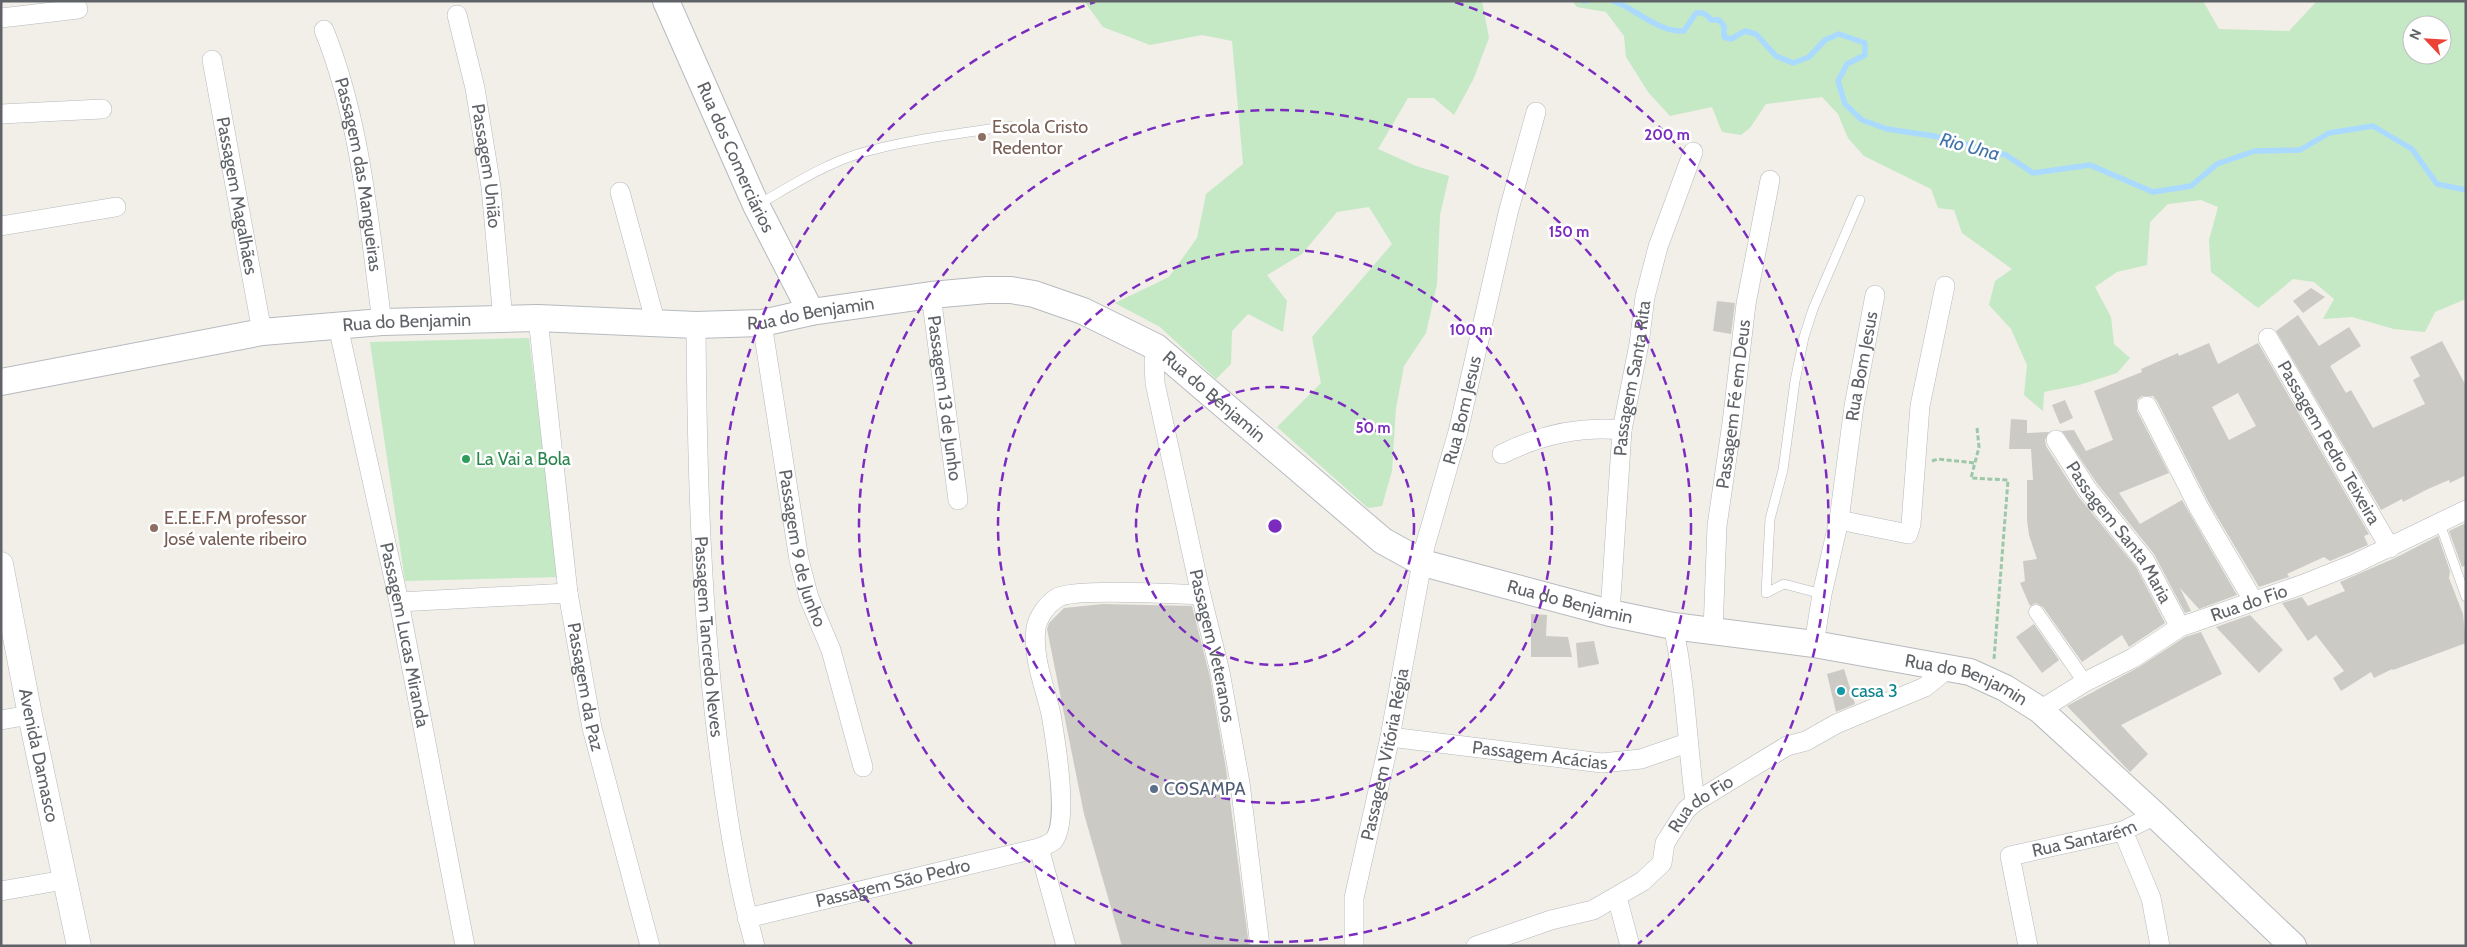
<svg xmlns="http://www.w3.org/2000/svg" width="2467" height="947" viewBox="0 0 2467 947" font-family="Cabin,sans-serif">
	<style>
		.green { fill: #c5e8c5; fill-rule: evenodd }
		.lines { fill: none; stroke-linecap: round; stroke-linejoin: round }
		.stream { stroke: #aadaff; stroke-width: 5.5 }
		.building { fill: #cccac5; fill-rule: evenodd }
		.service-casing { stroke: #b5b8bc; stroke-width: 10 }
		.pedestrian-casing { stroke: #b5b8bc; stroke-width: 15 }
		.minor-casing { stroke: #b5b8bc; stroke-width: 20 }
		.tertiary-casing { stroke: #b5b8bc; stroke-width: 25 }
		.secondary-casing { stroke: #b6babf; stroke-width: 28 }
		.path { stroke: #9cc7a9; stroke-width: 3; stroke-dasharray: 5 2.5; stroke-linecap: butt }
		.service { stroke: #fff; stroke-width: 9 }
		.pedestrian { stroke: #fff; stroke-width: 14 }
		.minor { stroke: #fff; stroke-width: 19 }
		.tertiary { stroke: #fff; stroke-width: 24 }
		.secondary { stroke: #fff; stroke-width: 26 }
		.ring { fill: none; stroke: #7b2cbf; stroke-width: 2.5; stroke-dasharray: 9 6 }
		.education-dot { fill: #8d6e63; stroke: #fff; stroke-width: 2 }
		.leisure-dot { fill: #2e9e5b; stroke: #fff; stroke-width: 2 }
		.culture-dot { fill: #0f9aa8; stroke: #fff; stroke-width: 2 }
		.service-dot { fill: #5c6f8a; stroke: #fff; stroke-width: 2 }
		.labels { text-anchor: middle; stroke-width: 5; stroke-linejoin: round; paint-order: stroke }
		.education-label { font-size: 18px; fill: #785e54; stroke: #fff; text-anchor: start }
		.street-label { font-size: 18px; fill: #5f6368; stroke: #fff }
		.leisure-label { font-size: 18px; fill: #27864d; stroke: #fff; text-anchor: start }
		.culture-label { font-size: 18px; fill: #0d838f; stroke: #fff; text-anchor: start }
		.service-label { font-size: 18px; fill: #4e5e75; stroke: #fff; text-anchor: start }
		.water-label { font-size: 19px; font-style: italic; fill: #4174aa; stroke: #fff }
		.centre { fill: #7b2cbf; stroke: #fff; stroke-width: 2.5 }
		.ring-label { font-size: 15px; text-anchor: middle; font-weight: bold; fill: #7b2cbf; stroke: #fff; stroke-width: 5; stroke-linejoin: round; paint-order: stroke }
	</style>
	<rect width="100%" height="100%" fill="#f1efe8"/>
	<path class="green" d="M1084,1H1482L1489,38L1473,80L1454,115L1434,98H1408L1378,149L1416,166L1449,176L1440,215L1437,284L1426,333L1404,366L1396,408L1392,471L1382,506L1368,508L1277,427L1321,383L1312,337L1392,244L1369,207L1337,212L1302,254L1267,275L1287,301L1283,332L1248,314L1232,331L1231,364L1216,379L1160,327L1115,303L1169,277L1197,238L1206,194L1243,164L1232,41L1202,35L1150,45L1103,27Z
		M1572,1H2203L2219,29L2289,31L2317,1H2466V299L2435,312L2425,332L2394,329L2352,317L2323,319L2334,299L2314,282L2293,279L2258,308L2211,272L2209,240L2218,207L2201,200L2168,204L2150,222L2147,265L2117,272L2095,287L2111,317L2114,344L2130,358L2117,373L2079,385L2044,392L2043,411L2024,395L2027,365L2011,329L1989,305L1995,281L2012,269L1962,233L1954,210L1938,208L1931,189L1864,156L1848,138L1838,114L1822,97L1766,104L1750,128L1741,135L1722,132L1712,107L1670,116L1648,92L1626,57L1624,36L1606,12L1577,7ZM2412,25H2442V55H2412Z
		M529,338L559,577L405,581L370,342Z"/>
	<g class="lines">
		<path class="stream" d="M1584,1H1586
			M1613,1C1637,9 1657,32 1684,31L1696,13C1703,12 1707,14 1711,20H1719L1724,26V37L1731,39L1745,31L1756,34L1776,56L1793,63L1809,57L1825,40L1839,34L1865,43V55L1847,64L1838,81L1845,104L1862,120L1887,129L1934,136L2006,155L2033,173L2090,165L2153,192L2191,186L2217,164L2255,151L2300,150L2329,133L2373,126L2412,149L2437,184L2466,190"/>
	</g>
	<path class="building" d="M2311,288L2325,297L2303,313L2293,301Z
		M1717,301L1735,303L1731,334L1713,331Z
		M2298,315L2319,346L2349,327L2361,346L2330,366L2346,393L2351,390L2373,428L2425,404L2413,380L2420,376L2410,357L2442,341L2466,386V475L2450,483L2449,480L2428,489L2403,502L2402,499L2381,510L2276,331Z
		M2209,343L2218,364L2258,343L2369,534L2364,536L2368,545L2330,561L2324,557L2287,574L2289,577L2259,587L2209,503L2157,401L2153,396H2142L2137,400V411L2169,473L2119,493L2140,524L2182,500L2237,595L2199,609L2180,588L2191,611L2185,613L2154,554L2096,482L2062,431L2074,430L2086,451L2113,440L2094,391L2142,372L2141,369L2178,353L2179,356ZM2238,393L2256,426L2229,440L2212,407Z
		M2065,400L2073,418L2060,424L2052,405Z
		M2011,419L2027,420V433L2049,432L2045,440L2046,446L2078,496L2136,567L2165,623L2129,647L2122,635L2082,662L2043,607L2036,603L2030,606L2020,583L2025,581L2023,561L2037,559L2029,535L2027,520V480H2033L2031,449H2009Z
		M2466,523V565L2462,567L2449,531Z
		M2438,536L2450,571L2449,578L2463,614L2466,643L2393,670L2392,669L2374,678L2371,672L2341,691L2333,678L2344,671L2316,635L2308,641L2282,603L2302,597L2308,606L2345,591L2340,582L2395,558Z
		M1103,604L1192,606L1210,677L1226,769L1249,946H1122L1084,814L1047,629L1049,623L1064,608Z
		M1531,614L1547,615L1546,636L1568,637L1572,657H1531Z
		M2250,615L2283,650L2259,673L2216,627Z
		M2034,624L2059,660L2042,673L2016,637Z
		M2201,632L2222,674L2121,725L2148,754L2130,772L2067,706L2139,667L2185,637Z
		M1594,641L1599,664L1578,668L1576,643Z
		M1844,669L1855,704L1836,712L1827,674Z"/>
	<g class="lines">
		<g class="service-casing">
			<path id="service" d="M759,204C791,186 823,165 858,154C907,139 960,134 1010,126
				M2440,524L2466,597
				M1822,594L1784,584L1766,593L1770,519L1783,470L1795,381L1804,337L1813,309L1860,200"/>
		</g>
		<g class="pedestrian-casing">
			<path id="pedestrian" d="M2036,612L2085,682"/>
		</g>
		<g class="minor-casing">
			<g id="minor">
				<path id="s1" d="M457,15L475,88L491,187L503,320"/>
				<path d="M1,18L78,9"/>
				<path id="s2" d="M324,30C361,122 369,224 382,322"/>
				<path id="s3" d="M212,60L262,332"/>
				<path d="M1,114L102,109"/>
				<path d="M620,192L656,324"/>
				<path d="M1,226L116,207"/>
				<path id="s4" d="M931,295L958,500"/>
				<path id="s5" d="M538,318L568,593L592,728L650,946"/>
				<path id="s6" d="M762,323L799,560L809,598L831,650L863,767"/>
				<path id="s7" d="M696,325C697,470 701,616 720,760C728,823 738,885 755,946"/>
				<path id="s8" d="M338,326L399,602L465,946"/>
				<path id="s9" d="M2268,338L2390,548"/>
				<path id="s10" d="M1156,347L1154,362L1155,383L1201,595L1220,672L1240,783L1260,946"/>
				<path d="M2147,406L2199,508L2253,600"/>
				<path id="s11" d="M2056,440L2087,489L2145,561L2180,627"/>
				<path d="M1502,454C1540,435 1580,426 1622,430"/>
				<path d="M1839,520L1908,534L1911,524L1920,406L1945,286"/>
				<path d="M399,602L568,593"/>
				<path id="s12" d="M1610,613L1622,430L1639,344L1645,297L1658,247L1693,152"/>
				<path d="M1673,626C1686,684 1687,743 1695,802"/>
				<path id="s13" d="M1713,631L1717,526L1732,423L1746,304L1770,180"/>
				<path id="s14" d="M1814,644L1822,594L1839,520L1854,406L1875,295"/>
				<path id="s15" d="M2040,710L2085,682L2133,658L2180,627L2301,585L2354,564L2466,510"/>
				<path d="M1,720L30,715"/>
				<path id="s16" d="M1390,737L1602,763L1641,759L1687,743"/>
				<path d="M2123,831L2151,898L2160,946"/>
				<path d="M1039,848L1066,946"/>
				<path d="M1,891L64,880"/>
				<path d="M1617,897L1630,946"/>
				<path id="s17" d="M747,918L1039,848C1043,846 1050,844 1053,841C1070,824 1055,738 1051,714C1045,687 1032,657 1036,628C1038,617 1047,604 1057,598C1072,588 1177,594 1201,595"/>
				<path id="s18" d="M1354,946V898L1390,737L1425,546L1458,432L1508,213L1536,112"/>
				<path id="s19" d="M1476,946L1551,920L1593,910L1643,881L1662,863L1665,843L1686,810L1695,802L1787,746L1806,741L1836,724L1925,687L1946,670"/>
				<path id="s20" d="M2028,946L2010,856L2123,831L2155,815"/>
			</g>
		</g>
		<g class="tertiary-casing">
			<g id="tertiary">
				<path id="s21" d="M1,564L30,715L79,946"/>
			</g>
		</g>
		<g class="secondary-casing">
			<g id="secondary">
				<path id="s22" d="M666,1L756,205L811,312"/>
				<path id="s23" d="M1,382L262,332L382,322L538,318L696,325L762,323L811,312L931,295L987,290H1011L1034,294L1083,311L1156,347L1383,541L1423,563L1610,613L1673,626L1814,644L1970,672L2005,688L2040,710L2155,815L2293,946"/>
			</g>
		</g>
		<path class="path" d="M1977,428L1979,447L1971,478L2008,480L1994,659
			M1932,461L1938,459L1975,463"/>
		<use href="#service" class="service"/>
		<use href="#pedestrian" class="pedestrian"/>
		<use href="#minor" class="minor"/>
		<use href="#tertiary" class="tertiary"/>
		<use href="#secondary" class="secondary"/>
	</g>
	<g class="ring">
		<circle cx="1275" cy="526" r="139"/>
		<circle cx="1275" cy="526" r="277"/>
		<circle cx="1275" cy="526" r="416"/>
		<path d="M912 944A554 554 0 0 1 1095 2M1455 2A554 554 0 0 1 1638 944"/>
	</g>
	<g class="education-dot">
		<circle cx="982" cy="137" r="5"/>
		<circle cx="154" cy="528" r="5"/>
	</g>
	<circle class="leisure-dot" cx="466" cy="459" r="5"/>
	<circle class="culture-dot" cx="1841" cy="691" r="5"/>
	<circle class="service-dot" cx="1154" cy="789" r="5"/>
	<g class="labels">
		<g class="education-label">
			<text x="992" y="133">Escola Cristo<tspan x="992" dy="21">Redentor</tspan></text>
			<text x="164" y="524">E.E.E.F.M professor<tspan x="164" dy="21">José valente ribeiro</tspan></text>
		</g>
		<g class="street-label">
			<text dy="6" stroke="none"><textPath href="#s22" startOffset="171">Rua dos Comerciários</textPath></text>
			<text dy="6" stroke="none"><textPath href="#s1" startOffset="154">Passagem União</textPath></text>
			<text dy="6" stroke="none"><textPath href="#s2" startOffset="149">Passagem das Mangueiras</textPath></text>
			<text dy="6" stroke="none"><textPath href="#s3" startOffset="138">Passagem Magalhães</textPath></text>
			<text dy="6" stroke="none"><textPath href="#s23" startOffset="816">Rua do Benjamin</textPath></text>
			<text dy="6" stroke="none"><textPath href="#s23" startOffset="411">Rua do Benjamin</textPath></text>
			<text dy="6" stroke="none"><textPath href="#s14" startOffset="282">Rua Bom Jesus</textPath></text>
			<text dy="6" stroke="none"><textPath href="#s12" startOffset="236">Passagem Santa Rita</textPath></text>
			<text dy="6" stroke="none"><textPath href="#s23" startOffset="1251">Rua do Benjamin</textPath></text>
			<text dy="6" stroke="none"><textPath href="#s4" startOffset="104">Passagem 13 de Junho</textPath></text>
			<text dy="6" stroke="none"><textPath href="#s13" startOffset="228">Passagem Fé em Deus</textPath></text>
			<text dy="6" stroke="none"><textPath href="#s18" startOffset="548">Rua Bom Jesus</textPath></text>
			<text dy="6" stroke="none"><textPath href="#s9" startOffset="121">Passagem Pedro Teixeira</textPath></text>
			<text dy="6" stroke="none"><textPath href="#s11" startOffset="112">Passagem Santa Maria</textPath></text>
			<text dy="6" stroke="none"><textPath href="#s6" startOffset="229">Passagem 9 de Junho</textPath></text>
			<text dy="6" stroke="none"><textPath href="#s23" startOffset="1671">Rua do Benjamin</textPath></text>
			<text dy="6" stroke="none"><textPath href="#s15" startOffset="236">Rua do Fio</textPath></text>
			<text dy="6" stroke="none"><textPath href="#s8" startOffset="316">Passagem Lucas Miranda</textPath></text>
			<text dy="6" stroke="none"><textPath href="#s7" startOffset="312">Passagem Tancredo Neves</textPath></text>
			<text dy="6" stroke="none"><textPath href="#s10" startOffset="305">Passagem Veteranos</textPath></text>
			<text dy="6" stroke="none"><textPath href="#s23" startOffset="2076">Rua do Benjamin</textPath></text>
			<text dy="6" stroke="none"><textPath href="#s5" startOffset="372">Passagem da Paz</textPath></text>
			<text dy="6" stroke="none"><textPath href="#s18" startOffset="195">Passagem Vitória Régia</textPath></text>
			<text dy="6" stroke="none"><textPath href="#s16" startOffset="151">Passagem Acácias</textPath></text>
			<text dy="6" stroke="none"><textPath href="#s21" startOffset="195">Avenida Damasco</textPath></text>
			<text dy="6" stroke="none"><textPath href="#s19" startOffset="281">Rua do Fio</textPath></text>
			<text dy="6" stroke="none"><textPath href="#s20" startOffset="168">Rua Santarém</textPath></text>
			<text dy="6" stroke="none"><textPath href="#s17" startOffset="150">Passagem São Pedro</textPath></text>
		</g>
		<g class="leisure-label">
			<text x="476" y="465">La Vai a Bola</text>
		</g>
		<g class="culture-label">
			<text x="1851" y="697">casa 3</text>
		</g>
		<g class="service-label">
			<text x="1164" y="795">COSAMPA</text>
		</g>
		<g class="water-label">
			<text transform="translate(1970 146) rotate(15)" y="7">Rio Una</text>
		</g>
	</g>
	<circle cx="1275" cy="526" r="8" class="centre"/>
	<g class="ring-label">
		<text x="1667" y="140">200 m</text>
		<text x="1569" y="237">150 m</text>
		<text x="1471" y="335">100 m</text>
		<text x="1373" y="433">50 m</text>
	</g>
	<rect width="2467" height="947" fill="none" stroke="#5f6368" stroke-width="5"/>
	<g transform="translate(2427 40) rotate(295)"><circle r="24" fill="#ffffff" stroke="#bfc1c3"/>
	<path d="M0-4L9 19L0 12L-9 19Z" fill="#ea4335"/>
	<text y="-8" font-size="14" font-weight="bold" text-anchor="middle" fill="#5f6368">N</text>
	</g>
</svg>
